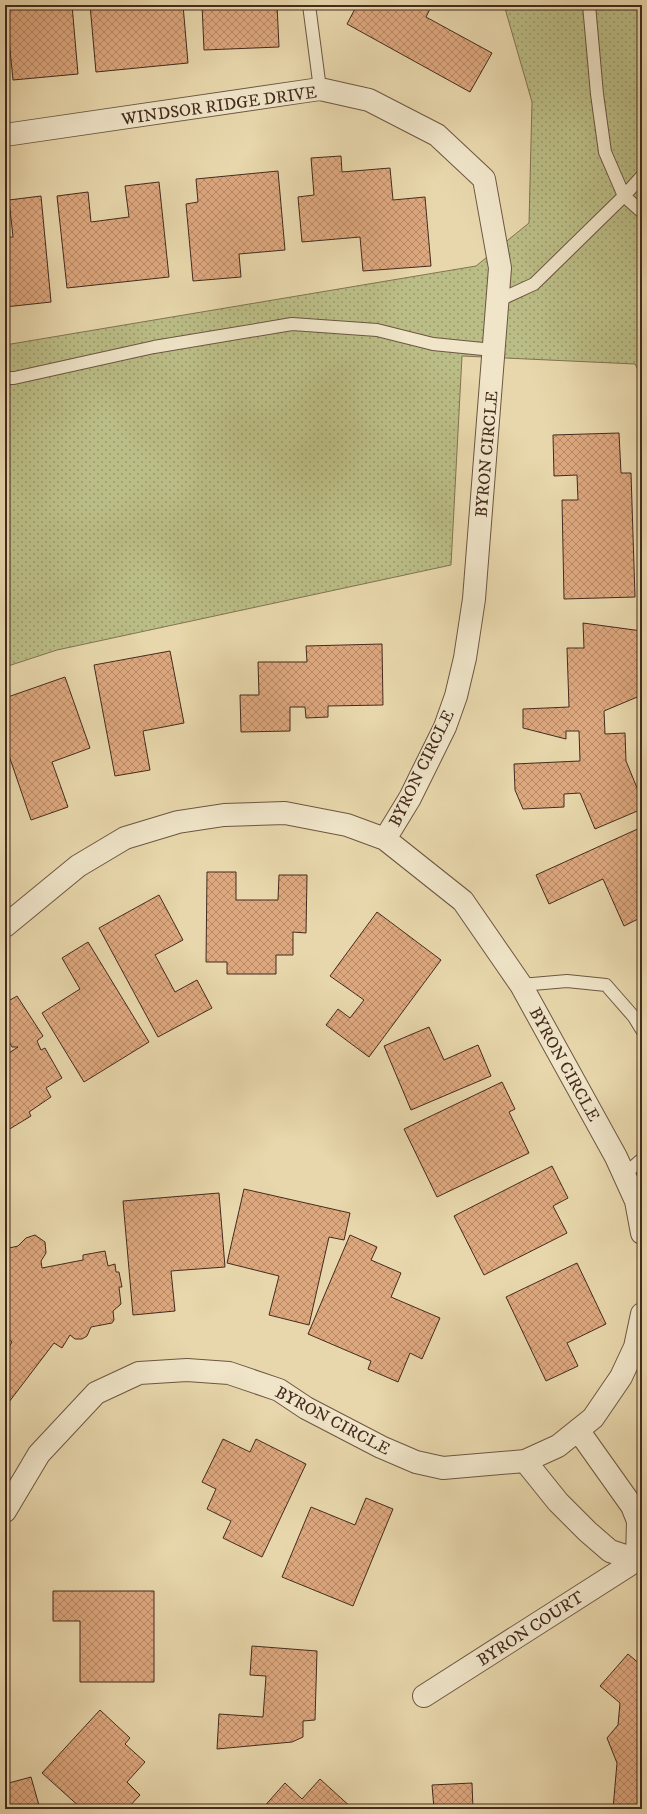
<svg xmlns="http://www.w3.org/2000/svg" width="647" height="1814" viewBox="0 0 647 1814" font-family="'IM FELL DW Pica',serif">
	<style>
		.grass { fill: url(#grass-dots); stroke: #807452 }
		.building { fill: url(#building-cross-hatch); stroke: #442b1e }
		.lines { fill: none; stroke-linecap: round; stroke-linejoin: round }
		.lane-casing { stroke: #6d5642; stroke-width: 14 }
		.street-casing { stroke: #6d5642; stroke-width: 24 }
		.lane { stroke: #f0e5c9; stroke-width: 12 }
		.street { stroke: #f0e5c9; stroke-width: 22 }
		.labels { text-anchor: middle; stroke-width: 3; stroke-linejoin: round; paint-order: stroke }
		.street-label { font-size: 17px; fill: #442b1e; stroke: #f0e5c9 }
	</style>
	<defs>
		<pattern id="grass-dots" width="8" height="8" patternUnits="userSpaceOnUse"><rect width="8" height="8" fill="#bbbd86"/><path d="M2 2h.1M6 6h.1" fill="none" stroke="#9a9a6d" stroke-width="1.8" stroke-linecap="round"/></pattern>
		<pattern id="building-cross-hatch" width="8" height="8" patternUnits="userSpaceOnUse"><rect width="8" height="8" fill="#dea87f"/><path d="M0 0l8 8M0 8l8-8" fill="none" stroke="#b68967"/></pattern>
	</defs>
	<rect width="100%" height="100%" fill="#e8d7ac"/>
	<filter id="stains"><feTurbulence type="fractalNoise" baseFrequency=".005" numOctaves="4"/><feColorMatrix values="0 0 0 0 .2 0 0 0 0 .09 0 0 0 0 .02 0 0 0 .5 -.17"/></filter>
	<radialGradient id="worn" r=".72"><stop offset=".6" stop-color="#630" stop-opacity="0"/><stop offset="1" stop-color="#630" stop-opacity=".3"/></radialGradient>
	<path class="grass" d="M504,5H642V377L635,364L462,356L451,565L57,650L5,667V345L476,266L529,223L532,102Z"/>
	<path class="building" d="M5,5H72L78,74L13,80L7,20L5,21Z
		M90,5H183L188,63L96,72Z
		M202,5H277L279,47L204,50Z
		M357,5H432L426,17L492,53L470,92L347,24Z
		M341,156L342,172L390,168L393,200L425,197L431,266L363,271L360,237L302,242L298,197L314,195L311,158Z
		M278,171L285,250L239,254L241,277L193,281L186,204L198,202L196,179Z
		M159,182L169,277L67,288L57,196L88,192L91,222L129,217L125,186Z
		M41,196L51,302L5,307V237H13L9,200Z
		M619,433L621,473H631L635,597L564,599L562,500H578L577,475L554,476L553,435Z
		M583,623L642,631V695L604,711L605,734L625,733L626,761L642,800V809L595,829L580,793L564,794V807L523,809L515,790L514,764L580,761L579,731H566V739L523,728V709L569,707L567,648H584Z
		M382,644L383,705L328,706V717L306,718L305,707H290V731L241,732L240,695H259L258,662H307L306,646Z
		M170,651L184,723L143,731L150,770L115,776L94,665Z
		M65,677L90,748L52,762L68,807L31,820L5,744V698Z
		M642,827V917L624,926L603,879L549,904L536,875Z
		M207,872H236V900H278L279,875H307L306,933L293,932V955H276V974H227V962H206Z
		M159,895L183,940L155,955L175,992L197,980L212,1008L158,1037L99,928Z
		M377,912L441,960L369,1057L326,1025L338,1009L350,1018L364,1000L330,976Z
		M88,942L149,1042L84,1082L42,1013L80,989L62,958Z
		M17,996L43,1036L37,1041L41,1050L45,1048L62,1078L46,1088L51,1097L29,1112L31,1116L8,1130L5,1126V1048L6,1047L9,1053L18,1047H12L5,1035V1003Z
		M429,1027L444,1060L478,1045L491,1076L411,1110L384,1046Z
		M502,1082L515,1109L509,1112L529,1153L437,1197L404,1129Z
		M552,1166L568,1198L553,1206L567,1233L484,1275L454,1216Z
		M244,1189L350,1213L344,1240L329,1237L309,1325L269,1315L279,1276L227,1263Z
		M219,1193L225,1267L171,1271L175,1311L133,1315L123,1201Z
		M35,1235L45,1242L46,1253L41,1261L42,1268L83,1260V1255L105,1251L108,1266L115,1264L116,1272H119L122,1287H119L121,1304L113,1311L114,1320L112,1323L91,1327L87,1336L82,1339H75L70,1335L62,1348L54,1343L9,1402L5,1399V1353L12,1342L5,1336V1249L18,1246L26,1238Z
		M350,1235L377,1247L371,1260L401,1273L391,1297L440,1318L422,1359L410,1353L398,1382L368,1369L371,1361L308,1334Z
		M577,1263L606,1324L567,1343L578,1366L546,1381L506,1297Z
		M223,1439L250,1452L256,1439L306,1464L262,1557L223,1538L231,1521L207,1509L216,1489L202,1482Z
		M366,1498L393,1509L353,1606L282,1577L311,1507L355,1525Z
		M53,1591H154V1682H80V1621H53Z
		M252,1646L317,1651L315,1720L303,1721V1737L292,1742L217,1749L219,1714L263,1717L266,1676L250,1675Z
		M628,1654L642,1666V1809H613L617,1763L607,1738L618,1725L620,1703L600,1686Z
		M100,1710L130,1738L125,1744L145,1762L127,1782L140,1795L127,1809H114L112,1807L111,1809H82L42,1773Z
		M31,1777L40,1809H5V1784Z
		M320,1779L353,1809H262L285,1783L302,1799Z
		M472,1783L473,1809H434L432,1785Z"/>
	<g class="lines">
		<g class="lane-casing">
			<path id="lane" d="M309,5L320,89
				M589,5L597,94L605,152L624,196L642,212
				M497,301L534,284L624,196L642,176
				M5,378H14L154,347L292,324L377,330L433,344L493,350
				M521,985L567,981L606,985L634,1017L642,1030
				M624,1175L642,1159"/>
		</g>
		<g class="street-casing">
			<path id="street" d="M5,135L320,89L369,100L437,135L484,179L500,268L474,599L465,658L456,696L445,727L410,798L385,839
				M5,926L78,866L125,838L178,822L224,815L285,813L347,825L385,839L463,901L521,985L616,1157L636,1201L642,1233
				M578,1430L632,1506L638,1521L637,1560
				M525,1461L558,1502L588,1532L610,1551L637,1560L642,1563
				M5,1511L39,1454L96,1393L139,1373L187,1370L229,1373L279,1390L306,1408L381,1447L416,1462L443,1468L525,1461L558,1446L593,1418L621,1377L635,1347L642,1314
				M424,1696L637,1560"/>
		</g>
		<use href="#lane" class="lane"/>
		<use href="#street" class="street"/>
	</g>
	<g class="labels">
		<g class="street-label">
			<text transform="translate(219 105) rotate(-8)" y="6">WINDSOR RIDGE DRIVE</text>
			<text transform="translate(486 454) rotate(-85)" y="6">BYRON CIRCLE</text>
			<text transform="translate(421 768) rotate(-64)" y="6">BYRON CIRCLE</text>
			<text transform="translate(565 1064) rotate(61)" y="6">BYRON CIRCLE</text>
			<text transform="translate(333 1420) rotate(28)" y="6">BYRON CIRCLE</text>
			<text transform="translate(530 1628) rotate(-33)" y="6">BYRON COURT</text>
		</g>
	</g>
	<rect width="647" height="1814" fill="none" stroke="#e8d7ac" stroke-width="20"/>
	<rect x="6" y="6" width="635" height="1802" fill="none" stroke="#442b1e" stroke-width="2"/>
	<rect x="10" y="10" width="627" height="1794" fill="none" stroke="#442b1e"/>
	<rect width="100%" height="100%" filter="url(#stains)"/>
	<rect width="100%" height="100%" fill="url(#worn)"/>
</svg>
